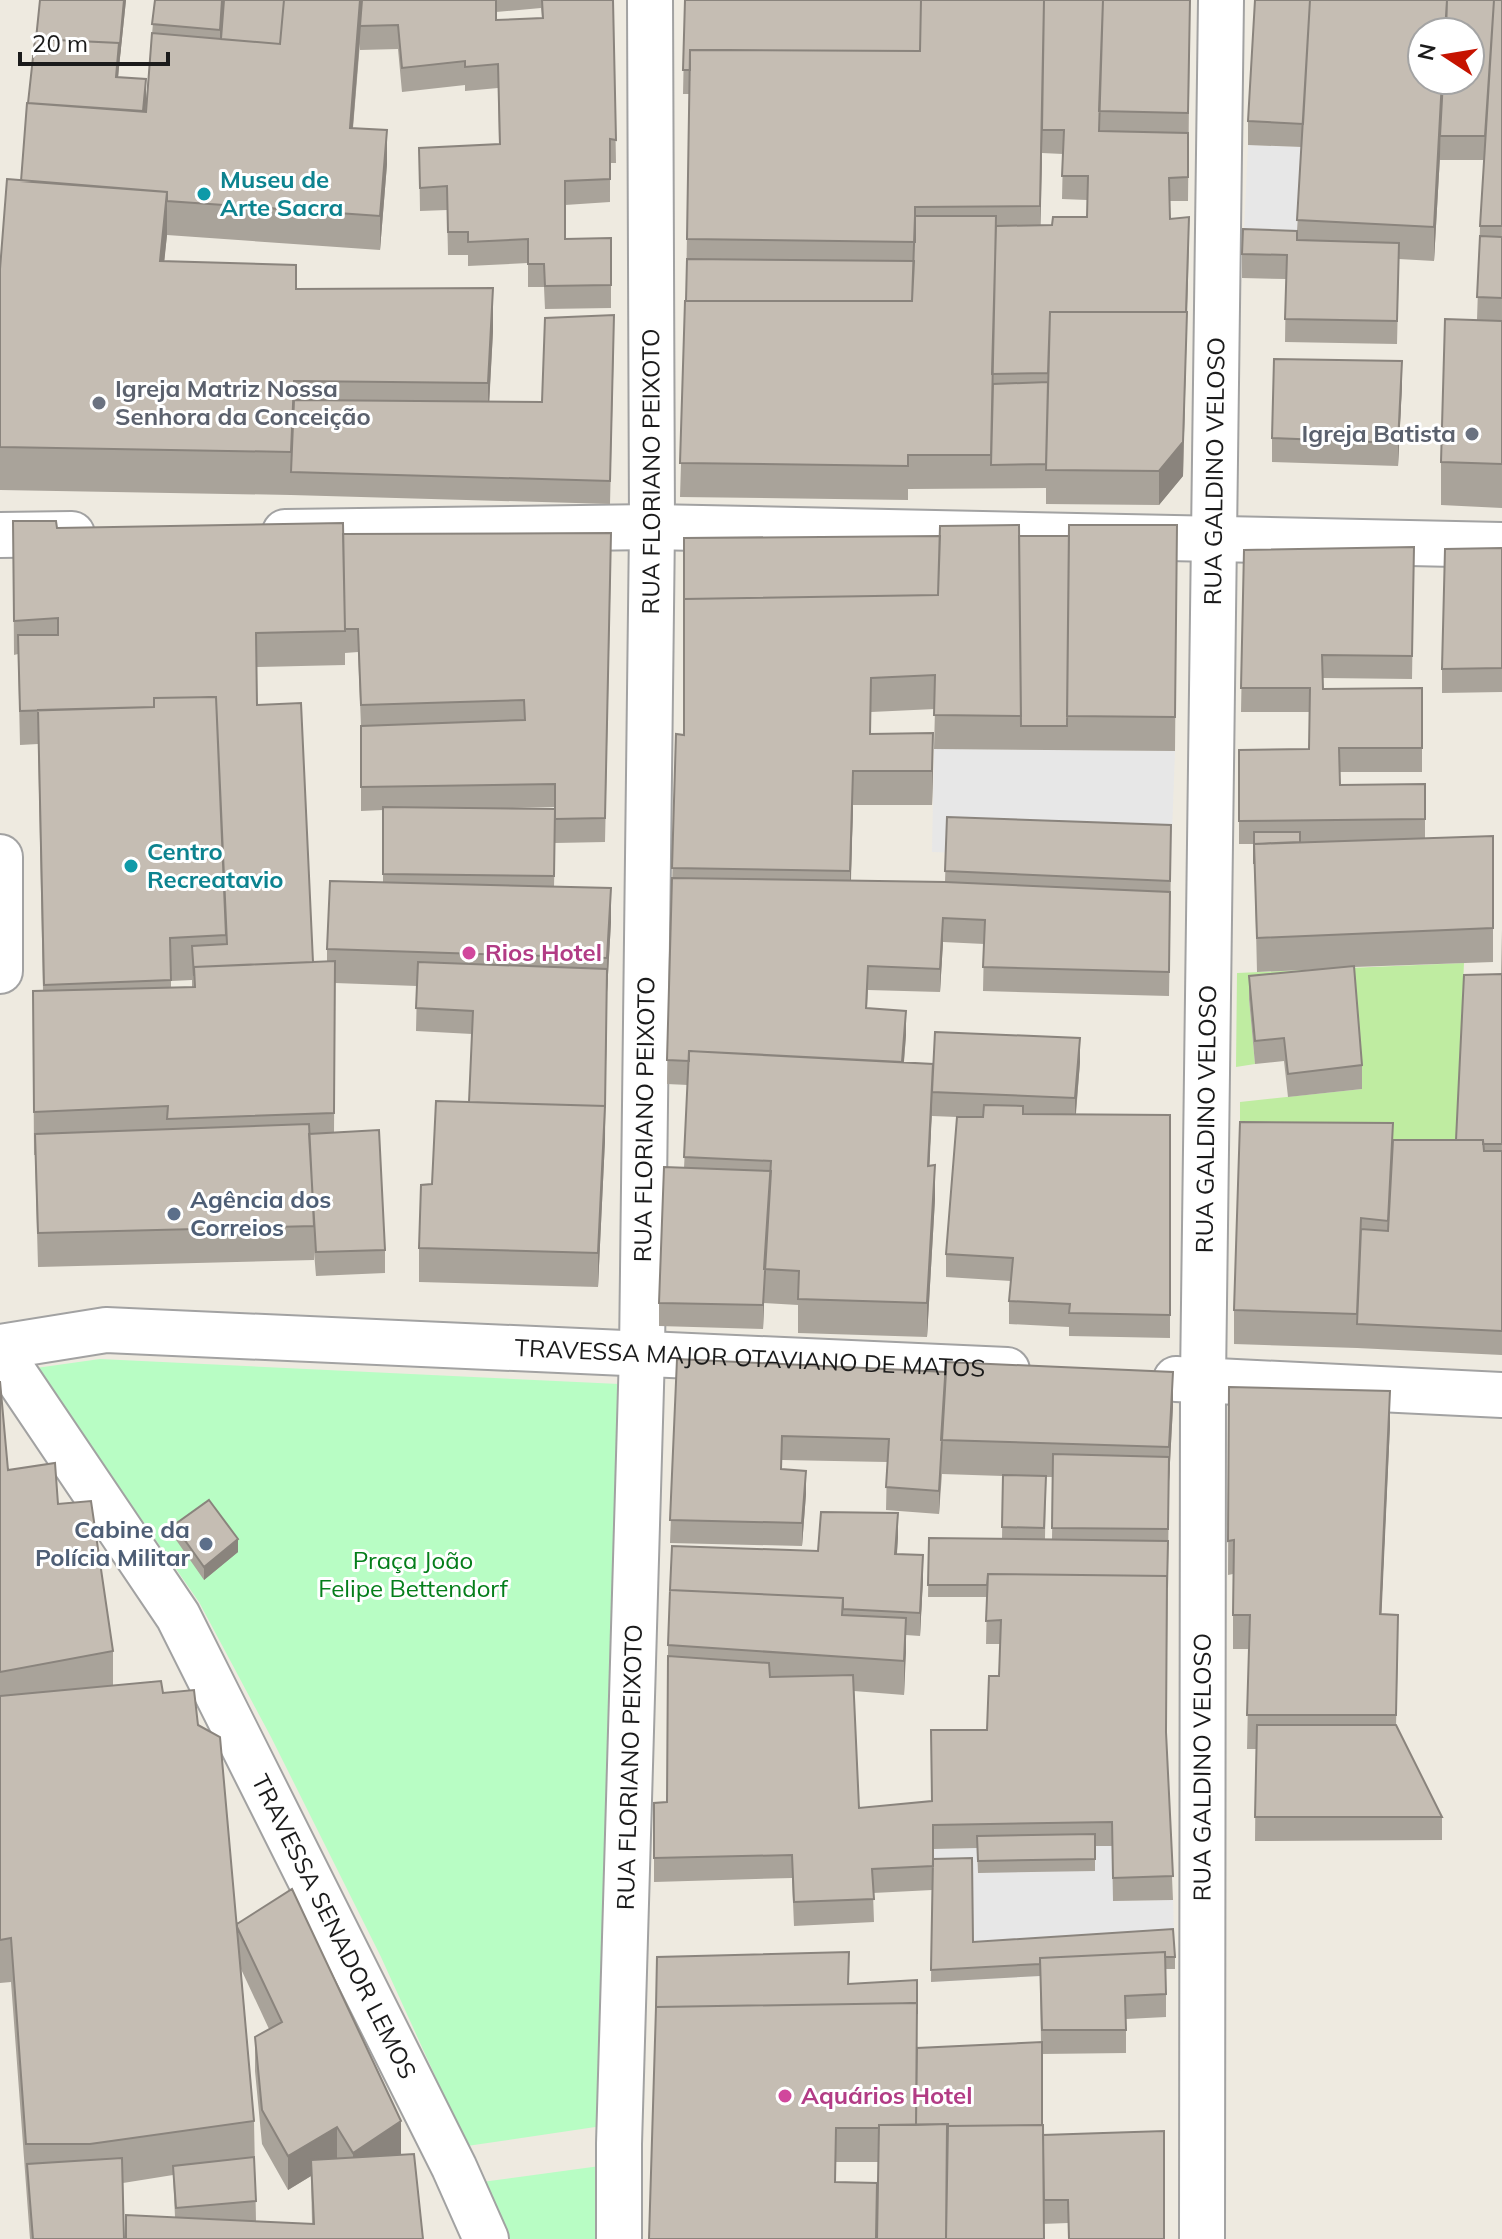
<svg xmlns="http://www.w3.org/2000/svg" width="1502" height="2239" viewBox="0 0 1502 2239" font-family="Mulish,sans-serif">
	<style>
		.grass { fill: #bfeca1 }
		.park { fill: #b8fdc4 }
		.parking { fill: #e7e7e7 }
		.lines { fill: none; stroke-linecap: round; stroke-linejoin: round }
		.minor-casing { stroke: #a2a2a2; stroke-width: 48 }
		.minor { stroke: #fff; stroke-width: 44 }
		.wall { fill: #a9a39a; fill-rule: evenodd }
		.shaded-wall { fill: #8a847d }
		.building { fill: #c5bdb3; stroke: #8a847d; stroke-width: 2 }
		.culture-dot { fill: #0f9aa8; stroke: #fff; stroke-width: 3 }
		.worship-dot { fill: #6b7280; stroke: #fff; stroke-width: 3 }
		.hotel-dot { fill: #d1479c; stroke: #fff; stroke-width: 3 }
		.service-dot { fill: #5c6f8a; stroke: #fff; stroke-width: 3 }
		.labels { text-anchor: middle; stroke-width: 6; stroke-linejoin: round; paint-order: stroke }
		.culture-label { font-size: 24px; font-weight: bold; fill: #0d838f; stroke: #fff; text-anchor: start }
		.worship-label { font-size: 24px; font-weight: bold; fill: #5b616d; stroke: #fff; text-anchor: start }
		.street-label { font-size: 24px; fill: #1b1b1b; stroke: #fff }
		.hotel-label { font-size: 24px; font-weight: bold; fill: #b23c85; stroke: #fff; text-anchor: start }
		.service-label { font-size: 24px; font-weight: bold; fill: #4e5e75; stroke: #fff; text-anchor: start }
		.park-label { font-size: 24px; fill: #047e1a; stroke: #fff }
	</style>
	<rect width="100%" height="100%" fill="#eeeae0"/>
	<path class="grass" d="M1464,963L1455,1162L1240,1156V1102L1362,1089L1249,999L1255,1064L1236,1067L1237,973Z"/>
	<path class="park" d="M100,1359L619,1384L602,2126L467,2146L381,1957L271,1737L199,1602L36,1368Z
		M600,2166V2239H504L482,2182Z"/>
	<path class="parking" d="M1248,145L1303,147L1297,254L1243,253Z
		M934,749L1175,751L1171,859L932,852Z
		M1112,1845L1114,1901L1173,1900L1175,1969L931,1982L933,1849Z"/>
	<g class="lines">
		<g class="minor-casing">
			<g id="minor">
				<path d="M285,532L652,527L1502,545"/>
				<path d="M0,535L72,534"/>
				<path d="M0,857V971"/>
				<path id="s1" d="M0,1347L106,1330L1007,1370"/>
				<path id="s2" d="M0,1352L178,1616L454,2167L486,2239"/>
				<path d="M1176,1379L1502,1395"/>
				<path id="s3" d="M619,2239V2144L642,1353L652,527L650,0"/>
				<path id="s4" d="M1202,2239L1203,1380L1221,0"/>
			</g>
		</g>
		<use href="#minor" class="minor"/>
	</g>
	<path class="wall" d="M40,0H126L118,77L146,103L155,0H613L616,163H610V202L565,205V239L611,238V308L545,309L544,287H528V263L468,266V255H448L447,210L420,211L419,148L499,144L498,88L465,91V85L402,92L398,49L360,50V43L353,128L387,164L380,250L167,235L164,261L493,331L489,402H542L614,339L610,504L291,495L0,490V269L21,181ZM541,8L542,18L496,20V12Z
		M685,0H1190L1188,201H1170V219L1189,241L1183,476L1159,505L1046,504V488L908,489V500L680,497L686,301L689,94H683ZM1042,146V153L1063,154L1062,199L1087,200V217L1052,225H1040Z
		M1502,0V508L1441,505V462L1477,320L1480,226L1484,160H1440V156L1434,261L1399,259L1397,344L1285,342L1286,279L1242,278V254L1297,231L1302,147L1248,145V121Z
		M1402,385L1398,466L1272,462V438Z
		M13,521L57,528L343,534L611,557L605,842L555,843L554,887L611,922L607,992L605,1140L598,1287L419,1282V1248L432,1184L469,1102L472,1034L416,1031L417,986L335,983L334,1133L385,1250V1273L316,1276L314,1252V1260L38,1267L35,1155H34L33,991L43,990L38,744L20,745L18,654L14,655ZM358,652L361,726V811L383,810V882L327,949V961L313,962L257,705V667L345,665V653ZM555,807V809L512,808ZM192,980V987L171,988V981Z
		M1177,525L1175,751L934,749L935,709L871,712L870,734L933,767L932,805H853L851,881L945,882L947,817L1171,859L1169,996L983,991L984,944L943,942L940,992L868,990L867,1009L906,1035L904,1062L933,1064L1080,1062L1076,1114L1170,1115V1338L1069,1336V1327L1009,1324V1301L1011,1281L946,1277V1254L957,1117L932,1116V1109L929,1166L935,1199L927,1337L798,1333V1305L764,1303L763,1329L659,1326V1303L684,1168L688,1085L667,1084L676,734L684,735L1019,536H1069Z
		M1414,547L1412,679L1323,678V689L1422,688V772H1340V785L1425,784V838L1493,836V962L1354,967L1362,1065V1089L1288,1097L1284,1061L1255,1064L1249,999V976L1328,969L1257,972L1254,844H1239V750L1309,749L1310,712H1241L1244,550Z
		M1502,548V692L1442,693V669Z
		M1502,930V1355L1357,1348L1234,1344V1310L1393,1145L1456,1140L1501,974Z
		M677,1359L1173,1406L1169,1481L1166,1736L1173,1900L1113,1901L1112,1846H1095V1871L978,1873L977,1848L933,1849V1859L973,1942L1175,1957V1969H1166V2017L1126,2019V2053L1042,2054L1043,2135L1164,2131L1068,2223L649,2239L849,1984L917,2048L1041,2042L1040,1976L931,1982L932,1890L873,1893L874,1922L794,1926L792,1878L654,1882V1803L667,1802L668,1645L818,1551L898,1537L897,1554L923,1579L920,1636L906,1635L904,1695L854,1691L859,1808L932,1801L987,1730L999,1676L1000,1644H986L987,1597H928L929,1538L1002,1539L1003,1476L942,1474L939,1514L886,1510L887,1462L782,1460V1469L806,1494L802,1546L670,1543ZM1046,1477H1053L1052,1539H1045ZM836,2162H878L877,2229L836,2182Z
		M0,1381L8,1470L58,1504L113,1651V1685L163,1693L198,1725L237,1924L401,2155L423,2239L175,2217L173,2175L123,2183L124,2239H30L11,1982L0,1983ZM241,1969L269,2029L255,2037V2071L262,2144L288,2190L311,2176L312,2224L256,2221L254,2121Z
		M1229,1387L1390,1425L1381,1614L1398,1649L1396,1726L1442,1817V1840L1255,1841L1256,1749H1247L1249,1649H1233V1574L1228,1575Z
		M174,1525L238,1552L204,1580L174,1537Z"/>
	<path class="shaded-wall" d="M124,0H126L119,67V55Z
		M222,0H227L220,50V30Z
		M360,0H363L350,162V128Z
		M1045,0L1040,249V206Z
		M119,43V67L116,101V77Z
		M146,79V103L142,145V122Z
		M1442,80L1440,156L1434,261V227Z
		M387,130V164L380,250V216Z
		M167,192V235L160,304V261Z
		M1189,217L1183,476L1159,505V471Z
		M493,288V331L488,426V383Z
		M1402,361V385L1398,466V443Z
		M933,733V767L932,805V771Z
		M853,771V805L850,905V871Z
		M611,888V922L607,992L605,1131L607,958Z
		M943,918V942L940,992V969Z
		M906,1011V1035L901,1096V1072Z
		M1080,1038V1062L1075,1122V1098Z
		M933,1064L932,1109L928,1200V1166Z
		M605,1106V1140L598,1287V1253Z
		M935,1165V1199L927,1337V1303Z
		M764,1285V1303L763,1329V1305Z
		M1173,1372V1406L1169,1481V1447Z
		M1390,1391V1425L1380,1648V1614Z
		M941,1457V1474L939,1514V1491Z
		M806,1471V1494L802,1546V1523Z
		M898,1513V1537L895,1578V1554Z
		M238,1539V1552L204,1580V1567Z
		M923,1555V1579L920,1636V1613Z
		M906,1618V1652L904,1695V1661Z
		M401,2121V2155L353,2187V2153Z
		M337,2127V2161L311,2160V2176L288,2190V2156Z"/>
	<path class="building" d="M40,0H124L119,55V43L36,39Z
		M155,0H222L220,30L152,24Z
		M224,0H284L280,44L221,39Z
		M284,0H360L350,128L387,130L380,216L167,201V192L21,181L27,103L146,112L152,33L280,44Z
		M362,0H496V20L543,18L542,0H613L616,140L610,139V179L565,181V239L611,238V285L545,286L544,264H528V239L468,242V232H448L447,186L420,188L419,148L500,144L498,64L465,67V61L402,68L398,25L360,26Z
		M685,0H921L920,51L690,50V70H683Z
		M921,0H1044L1040,206L915,207V242L687,239L690,50L920,51Z
		M1044,0H1103L1099,131L1188,133V177L1169,178L1170,219L1189,217L1186,312H1050L1048,373L992,374L996,226L1052,225L1053,217H1087L1088,176H1062L1064,130H1042Z
		M1103,0H1190L1188,113L1099,111Z
		M1255,0H1310L1303,124L1248,121Z
		M1310,0H1447L1445,32H1422V80H1442L1434,227L1297,220Z
		M1447,0H1494L1485,136H1440L1443,80H1470V32H1446Z
		M1494,0H1502V226H1480Z
		M35,39L119,43L116,77L146,79L143,111L28,103Z
		M7,179L167,192L160,261L296,265V289L493,288L488,383L294,381L291,452L0,447V269Z
		M915,216H996L991,455H908V466L680,463L685,301H912Z
		M1243,229L1297,231V240L1399,243L1397,321L1285,319L1287,255L1242,254Z
		M1480,236L1502,237V298L1477,297Z
		M687,259L914,261L912,301H686Z
		M1050,312H1187L1183,442L1159,471L1046,470Z
		M614,315L610,481L291,472L294,400L542,402L545,318Z
		M1445,319L1502,321V464L1441,462Z
		M1274,359L1402,361L1398,443L1272,438Z
		M1048,382L1046,464L991,465L993,384Z
		M13,521H56L57,528L343,523L345,631L256,633L257,705L301,703L313,962L194,967V976L192,946L227,944L216,697L154,698V707L20,711L18,635H58V618L14,621Z
		M1019,525L1021,716L934,715L935,675L871,678L870,734L933,733L932,771H853L850,871L672,868L676,734L684,735V599L938,595L940,526Z
		M1069,525H1177L1175,717L1067,716Z
		M611,533L605,818L555,819V784L361,787V726L525,720L524,700L361,705L358,629H345L343,534Z
		M940,536L938,595L684,599V538Z
		M1019,536H1069L1067,726H1021Z
		M1414,547L1412,656L1322,655L1323,689L1422,688V748H1339L1340,785L1425,784V819L1239,821V750L1309,749L1310,688H1241L1244,550Z
		M1502,548V668L1442,669L1445,549Z
		M216,697L226,935L170,938L171,980L44,985L38,710L154,707V698Z
		M383,807L555,809L554,876L383,874Z
		M947,817L1171,825L1170,881L945,871Z
		M1254,832H1300V842L1254,844V864Z
		M1493,836V928L1257,938L1254,844Z
		M672,878L945,882L1170,892L1169,972L983,967L985,920L943,918L940,969L868,966L866,1008L906,1011L902,1062L689,1051V1061L667,1060Z
		M330,881L611,888L607,958L327,949Z
		M335,961L334,1113L167,1119L168,1106L34,1112L33,991L195,987L194,967Z
		M418,962L607,969L605,1108V1106L469,1102L473,1011L416,1008Z
		M1354,966L1362,1065L1288,1074L1284,1038L1255,1041L1249,976Z
		M1502,974V1144H1483V1140H1456L1464,975Z
		M935,1032L1080,1038L1075,1098L932,1092Z
		M689,1051L933,1064L928,1166L935,1165L927,1303L798,1299L799,1271L764,1269L771,1161L684,1157Z
		M436,1101L605,1106L598,1253L419,1248L421,1185L432,1184Z
		M984,1105L1023,1106V1114L1170,1115V1315L1069,1313L1070,1304L1009,1301L1013,1258L946,1254L957,1117H983Z
		M1240,1122L1393,1123L1388,1221L1361,1218L1357,1314L1234,1310Z
		M309,1124L314,1226L38,1233L35,1134Z
		M379,1130L385,1250L316,1252L309,1134Z
		M1393,1140H1483L1484,1151H1502V1331L1357,1324L1361,1229L1388,1231Z
		M664,1167L771,1171L763,1305L659,1303Z
		M677,1359L946,1372L939,1491L886,1487L889,1439L782,1436L781,1469L806,1471L802,1523L670,1520Z
		M946,1362L1173,1372L1169,1447L941,1440Z
		M0,1381L8,1470L55,1463L58,1504L91,1501L113,1651L0,1672Z
		M1229,1387L1390,1391L1380,1614L1398,1615L1396,1715H1247L1250,1615H1233L1234,1540L1228,1541Z
		M1053,1454L1169,1457L1168,1529L1052,1528Z
		M1003,1475L1046,1476L1044,1528L1002,1527Z
		M209,1500L238,1539L204,1567L174,1525Z
		M821,1512L898,1513L895,1554L923,1555L920,1613L843,1609V1598L670,1590L672,1546L818,1551Z
		M929,1538L1168,1541L1167,1588V1576L988,1574L987,1585H928Z
		M988,1574L1167,1576L1166,1732L1173,1876L1113,1878L1112,1822L933,1825V1866L872,1869L874,1899L794,1902L792,1855L654,1858V1803L667,1802L668,1656L769,1663L770,1677L853,1675L859,1808L932,1801L931,1730H987L989,1676H999L1001,1620L986,1621Z
		M670,1590L843,1598L842,1615L906,1618L904,1661L668,1645Z
		M161,1681L163,1693L194,1690L198,1725L220,1737L254,2121L90,2144H26L11,1938L0,1940V1696Z
		M1257,1725H1396L1442,1817H1255Z
		M1095,1834V1859L978,1861L977,1836Z
		M972,1858L973,1942L1173,1929L1175,1957H1165V1952L1040,1958V1964L931,1970L933,1859Z
		M292,1889L401,2121L353,2153L337,2127L288,2156L262,2110L255,2037L282,2022L237,1927V1924Z
		M849,1952L848,1984L917,1980V2014V2003L656,2007L657,1957Z
		M1165,1952L1166,1994L1125,1996L1126,2030H1042L1040,1958Z
		M917,2003L916,2125H879V2128H836L835,2182L877,2183L876,2239H649L656,2007Z
		M1042,2042V2125L948,2126V2124L916,2125L917,2048Z
		M948,2124L946,2239H877L879,2125Z
		M1043,2125L1044,2239H946L947,2126Z
		M1164,2131V2239H1069L1068,2200H1044L1043,2135Z
		M414,2154L423,2239H126V2215L314,2224L311,2160Z
		M254,2157L256,2201L176,2208L173,2166Z
		M122,2158L124,2239H33L27,2164Z"/>
	<g class="culture-dot">
		<circle cx="204" cy="194" r="8"/>
		<circle cx="131" cy="866" r="8"/>
	</g>
	<g class="worship-dot">
		<circle cx="99" cy="403" r="8"/>
		<circle cx="1472" cy="434" r="8"/>
	</g>
	<g class="hotel-dot">
		<circle cx="469" cy="953" r="8"/>
		<circle cx="785" cy="2096" r="8"/>
	</g>
	<g class="service-dot">
		<circle cx="174" cy="1214" r="8"/>
		<circle cx="206" cy="1544" r="8"/>
	</g>
	<g class="labels">
		<g class="culture-label">
			<text x="220" y="188">Museu de<tspan x="220" dy="28">Arte Sacra</tspan></text>
			<text x="147" y="860">Centro<tspan x="147" dy="28">Recreatavio</tspan></text>
		</g>
		<g class="worship-label">
			<text x="115" y="397">Igreja Matriz Nossa<tspan x="115" dy="28">Senhora da Conceição</tspan></text>
			<text x="1456" y="442" text-anchor="end">Igreja Batista</text>
		</g>
		<g class="street-label">
			<text dy="8" stroke="none"><textPath href="#s3" startOffset="1768">RUA FLORIANO PEIXOTO</textPath></text>
			<text dy="8" stroke="none"><textPath href="#s4" startOffset="1768">RUA GALDINO VELOSO</textPath></text>
			<text dy="8" stroke="none"><textPath href="#s4" startOffset="1120">RUA GALDINO VELOSO</textPath></text>
			<text dy="8" stroke="none"><textPath href="#s3" startOffset="1120">RUA FLORIANO PEIXOTO</textPath></text>
			<text dy="8" stroke="none"><textPath href="#s1" startOffset="752">TRAVESSA MAJOR OTAVIANO DE MATOS</textPath></text>
			<text dy="8" stroke="none"><textPath href="#s3" startOffset="472">RUA FLORIANO PEIXOTO</textPath></text>
			<text dy="8" stroke="none"><textPath href="#s4" startOffset="472">RUA GALDINO VELOSO</textPath></text>
			<text dy="8" stroke="none"><textPath href="#s2" startOffset="666">TRAVESSA SENADOR LEMOS</textPath></text>
		</g>
		<g class="hotel-label">
			<text x="485" y="961">Rios Hotel</text>
			<text x="801" y="2104">Aquários Hotel</text>
		</g>
		<g class="service-label">
			<text x="190" y="1208">Agência dos<tspan x="190" dy="28">Correios</tspan></text>
			<text x="190" y="1538" text-anchor="end">Cabine da<tspan x="190" dy="28">Polícia Militar</tspan></text>
		</g>
		<g class="park-label">
			<text x="413" y="1569">Praça João<tspan x="413" dy="28">Felipe Bettendorf</tspan></text>
		</g>
	</g>
	<g transform="translate(1446 56) rotate(282)"><circle r="38" fill="#ffffff" stroke="#a4a4a4" stroke-width="2"/>
	<path d="M0-6L14 30L0 20L-14 30Z" fill="#c61300"/>
	<text y="-12" font-size="22" font-weight="bold" text-anchor="middle" fill="#1b1b1b">N</text>
	</g>
	<path d="M20 52v12h148v-12" fill="none" stroke="#1b1b1b" stroke-width="4"/>
	<text x="32" y="52" font-size="24" fill="#1b1b1b" stroke="#ffffff" stroke-width="6" paint-order="stroke">20 m</text>
</svg>
